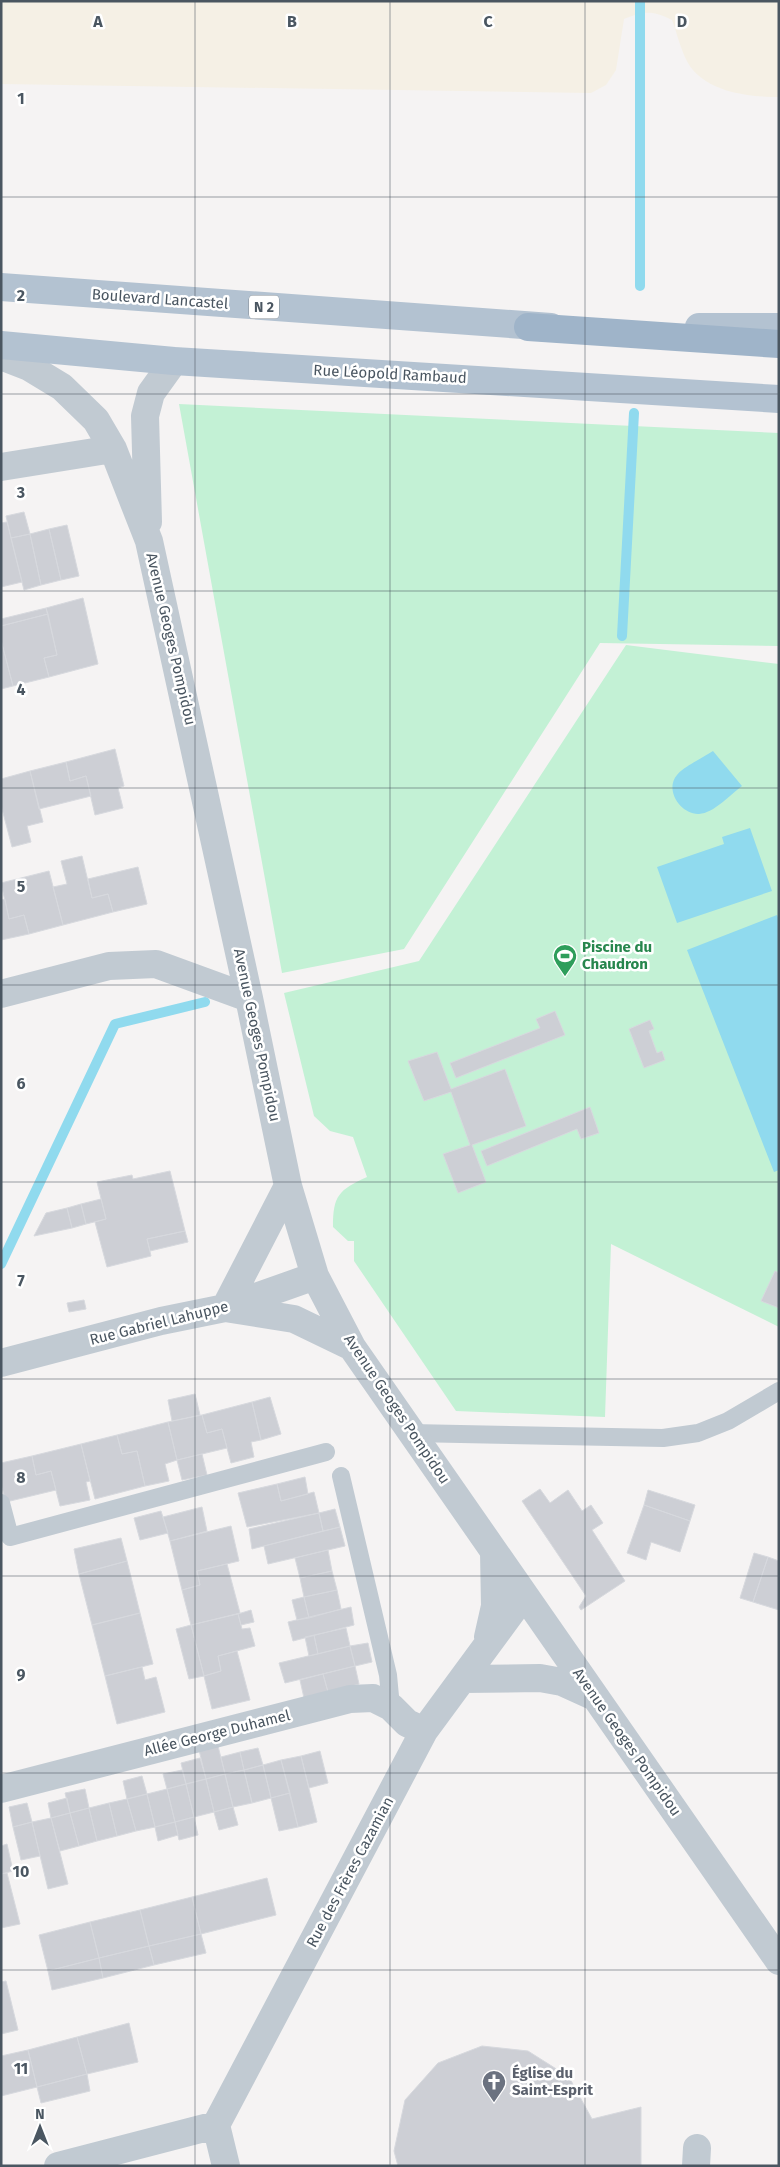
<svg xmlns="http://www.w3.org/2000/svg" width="780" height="2167" viewBox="0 0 780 2167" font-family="'Fira Sans',sans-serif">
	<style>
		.green { fill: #c3f1d5 }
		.sand { fill: #f5f0e5 }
		.water { fill: #90daee }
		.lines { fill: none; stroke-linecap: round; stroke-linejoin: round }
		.stream { stroke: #90daee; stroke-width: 10 }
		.building { fill: #cdcfd5; stroke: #d7d9de }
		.service { stroke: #c1cad2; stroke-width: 18 }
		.minor { stroke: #c1cad2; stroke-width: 28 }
		.primary { stroke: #b3c2d1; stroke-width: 28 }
		.trunk { stroke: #9fb4c9; stroke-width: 28 }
		.grid { fill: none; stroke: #4a5661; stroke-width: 1; stroke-opacity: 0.55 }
		.labels { text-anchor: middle; stroke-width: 5; stroke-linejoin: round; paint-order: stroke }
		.shield { fill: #fff; stroke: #808990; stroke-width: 1 }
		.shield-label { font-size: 14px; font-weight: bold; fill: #4a5661 }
		.street-label { font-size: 15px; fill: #4a5661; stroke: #fff }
		.leisure-label { font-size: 15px; font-weight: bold; fill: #27864d; stroke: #fff; text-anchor: start }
		.worship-label { font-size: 15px; font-weight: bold; fill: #5b616d; stroke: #fff; text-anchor: start }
		.grid-label { font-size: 16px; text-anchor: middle; font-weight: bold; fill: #4a5661; stroke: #fff; stroke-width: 5; stroke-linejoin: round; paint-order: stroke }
	</style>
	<rect width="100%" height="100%" fill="#f5f3f3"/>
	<path class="green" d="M179,404L779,433V646L600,643L404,949L282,973Z
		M626,645L779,664V1327L611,1244L605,1417L456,1411L354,1261V1241H348L333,1227C333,1195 339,1190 367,1177L353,1137L330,1131L314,1116L284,993L419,961Z"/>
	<path class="sand" d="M1,1H779V97C748,97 705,92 688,63C681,51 677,33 672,20C652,10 645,11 624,19L616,70L606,85L591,93L1,84Z"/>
	<path class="water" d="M713,751L742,786C730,795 714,813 699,814C681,815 664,790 677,775C683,767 704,757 713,751Z
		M750,828L772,891L677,923L657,867L724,844L722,837Z
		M777,915L779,920V1170L774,1172L687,950Z"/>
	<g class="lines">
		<path class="stream" d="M640,1V286
			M622,636L634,413
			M1,1264L115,1024L205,1002"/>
	</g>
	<path class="building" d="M24,512L30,534L11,538L6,516Z
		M7,522L22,582L1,587V523Z
		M67,525L79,576L61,580L49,529Z
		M49,529L61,580L41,585L30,534Z
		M30,534L41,585L24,590L11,538Z
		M83,598L98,664L49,677L44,658L57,655L46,608Z
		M46,608L48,614L1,626V619Z
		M48,614L57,655L44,658L49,677L13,686L1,640V626Z
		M1,640L13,686L1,689Z
		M115,749L124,786L118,788L123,808L95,815L86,776L70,781L66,762Z
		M66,762L70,781L86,776L91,796L39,809L30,771Z
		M30,771L43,822L27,826L31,842L12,847L1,805V779Z
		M82,856L92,898L108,894L113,912L63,925L53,887L67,884L61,861Z
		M138,867L147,904L113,912L108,894L92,898L88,879Z
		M49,871L63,925L29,934L24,915L9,919L1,883Z
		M5,899L9,919L24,915L29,934L1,940V900Z
		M555,1011L565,1035L456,1078L450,1063L540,1028L536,1019Z
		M650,1020L654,1029L649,1031L657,1053L662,1051L665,1060L644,1068L629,1029Z
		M437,1052L451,1089L505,1069L526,1126L472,1145L486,1182L458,1193L443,1154L470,1145L451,1092L424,1101L408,1061Z
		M590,1107L599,1133L581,1139L577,1129L487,1166L481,1151Z
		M170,1171L185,1231L147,1239L151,1256L107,1267L95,1222L106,1219L97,1182L132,1175L133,1179Z
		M101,1199L106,1219L86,1224L81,1204Z
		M81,1204L86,1224L72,1228L67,1208Z
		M67,1208L72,1228L34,1236L46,1213Z
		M185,1231L188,1242L150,1251L147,1239Z
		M775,1271L779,1273V1308L761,1301Z
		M84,1300L86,1309L69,1312L67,1303Z
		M195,1394L200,1415L172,1421L168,1400Z
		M270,1397L281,1434L261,1440L252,1402Z
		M252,1402L261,1440L251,1442L254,1457L231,1463L222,1429L207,1433L202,1415Z
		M202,1415L207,1433L222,1429L227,1448L177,1460L168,1422Z
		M168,1422L177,1460L165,1464L169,1481L145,1486L137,1451L122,1454L117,1435Z
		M117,1435L122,1454L137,1451L145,1486L95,1499L81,1444Z
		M81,1444L90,1481L86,1482L90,1500L60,1506L51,1471L36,1475L32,1456Z
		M202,1454L207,1475L182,1480L177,1460Z
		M32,1456L36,1475L51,1471L56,1490L6,1502L1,1484V1463Z
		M305,1477L308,1494L281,1501L277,1484Z
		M277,1484L281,1501L314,1492L319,1513L247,1527L238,1493Z
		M540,1489L550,1503L568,1490L582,1511L591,1505L603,1523L592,1530L625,1581L581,1610L579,1607L586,1596L522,1501Z
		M648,1490L695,1505L690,1521L644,1505Z
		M644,1505L690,1521L680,1552L651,1542L646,1560L627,1553Z
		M202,1507L207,1531L170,1541L163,1517Z
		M335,1509L340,1527L323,1531L319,1513Z
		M161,1511L168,1533L140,1540L134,1518Z
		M319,1513L323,1531L252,1549L249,1529Z
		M231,1526L239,1561L197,1571L200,1585L182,1590L170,1541Z
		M340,1527L345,1546L268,1564L264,1546Z
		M121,1538L127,1561L79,1574L74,1549Z
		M328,1550L332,1571L300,1578L295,1558Z
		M754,1553L768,1557L753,1602L740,1598Z
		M768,1557L779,1561V1610L753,1602Z
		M127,1561L140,1613L92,1625L79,1574Z
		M227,1564L240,1613L191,1625L182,1590L200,1585L197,1571Z
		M332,1571L337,1590L304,1597L300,1578Z
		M337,1590L341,1609L309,1618L304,1597Z
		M304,1597L309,1618L297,1620L292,1600Z
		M351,1607L354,1625L293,1641L288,1622Z
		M251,1610L254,1622L241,1625L238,1614Z
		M140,1613L153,1664L105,1676L92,1625Z
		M238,1614L242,1629L250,1628L255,1646L218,1656L221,1671L204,1676L191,1625Z
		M191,1625L204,1676L189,1679L176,1629Z
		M346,1628L350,1646L318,1654L314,1635Z
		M314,1635L318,1654L309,1656L305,1637Z
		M368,1643L372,1662L355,1666L350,1646Z
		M350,1646L355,1666L285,1683L279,1663Z
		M237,1651L250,1700L212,1709L204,1676L221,1671L218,1656Z
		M355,1666L359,1684L328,1692L323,1674Z
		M142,1667L145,1680L156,1677L165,1712L117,1724L105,1676Z
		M323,1674L328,1692L304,1698L300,1680Z
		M218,1746L225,1774L206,1779L199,1750Z
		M258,1748L263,1765L244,1770L240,1752Z
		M320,1751L328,1783L309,1788L301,1756Z
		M240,1752L244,1770L225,1774L221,1757Z
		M301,1756L317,1822L298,1827L281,1760Z
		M200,1758L206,1779L186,1784L181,1763Z
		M281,1760L290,1793L271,1798L263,1765Z
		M263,1765L271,1798L252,1803L244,1770Z
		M182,1770L186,1784L167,1789L163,1774Z
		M244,1770L252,1803L233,1807L225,1774Z
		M225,1774L233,1807L214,1812L206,1779Z
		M142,1776L147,1794L127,1799L123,1781Z
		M206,1779L214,1812L194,1817L186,1784Z
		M186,1784L194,1817L175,1822L167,1789Z
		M85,1789L89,1808L70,1813L65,1793Z
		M167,1789L175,1822L155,1827L147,1794Z
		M290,1793L298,1827L279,1831L271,1798Z
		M147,1794L155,1827L136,1831L127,1799Z
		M67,1798L70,1813L51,1818L48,1803Z
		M127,1799L136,1831L117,1836L109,1803Z
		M27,1803L32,1822L13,1827L9,1807Z
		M109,1803L117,1836L97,1841L89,1808Z
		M233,1807L238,1825L219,1830L214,1812Z
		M89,1808L97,1841L79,1846L70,1813Z
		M70,1813L79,1846L60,1851L51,1818Z
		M194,1817L198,1835L179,1840L175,1822Z
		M51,1818L68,1884L48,1889L32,1822Z
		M32,1822L40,1856L21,1860L13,1827Z
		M175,1822L178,1835L158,1841L155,1827Z
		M7,1844L13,1871L1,1874V1846Z
		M7,1873L20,1924L1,1928V1874Z
		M267,1878L276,1915L201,1934L192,1897Z
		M192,1897L201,1934L149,1946L140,1910Z
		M140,1910L149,1946L99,1958L90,1922Z
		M90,1922L99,1958L48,1971L39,1935Z
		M201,1934L206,1953L154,1965L149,1946Z
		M149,1946L154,1965L103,1978L99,1958Z
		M99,1958L103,1978L52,1990L48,1971Z
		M6,1981L18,2030L1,2034V1982Z
		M129,2023L138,2062L87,2074L77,2037Z
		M77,2037L87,2074L37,2087L28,2050Z
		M482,2046L528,2051L569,2077L592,2119L641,2107V2166H398L394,2151L405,2100L438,2063Z
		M28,2050L37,2087L1,2096V2056Z
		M87,2074L90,2091L41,2103L37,2087Z"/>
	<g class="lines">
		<path class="service" d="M411,1433L663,1438L698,1433L728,1421L779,1391
			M341,1476L388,1675L391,1707
			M1,1503L10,1537L326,1452"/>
		<path class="minor" d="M1,356L29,367L62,387L96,420L113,449L149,541L249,998L288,1186L315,1276L352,1347L779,1961
			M1,467L113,449
			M148,522L145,416L151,393L174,361
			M1,994L109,966L156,964L249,998
			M288,1186L225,1308L294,1319L352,1347
			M1,1363L161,1321L225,1308L315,1276
			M488,1637L495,1606L494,1552
			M463,1679L540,1678L562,1682L595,1697
			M1,1789L350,1699L373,1698L391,1707L407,1723L424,1731
			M58,2166L216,2125
			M226,2166L216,2125L424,1731L524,1595
			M696,2166L697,2148"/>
		<path class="primary" d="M1,287L551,327
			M699,327H779
			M1,345L174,361L779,399"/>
		<path class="trunk" d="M528,327L779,344"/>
	</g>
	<path class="grid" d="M195,1V2166M390,1V2166M585,1V2166M1,197H779M1,394H779M1,591H779M1,788H779M1,985H779M1,1182H779M1,1379H779M1,1576H779M1,1773H779M1,1970H779"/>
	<defs>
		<g id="stadium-pin" transform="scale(1.25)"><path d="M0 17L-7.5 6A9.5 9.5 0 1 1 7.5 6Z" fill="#2e9e5b" stroke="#fff"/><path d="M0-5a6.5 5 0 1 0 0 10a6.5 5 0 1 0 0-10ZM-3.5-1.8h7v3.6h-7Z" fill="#fff"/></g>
		<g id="church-pin" transform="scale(1.25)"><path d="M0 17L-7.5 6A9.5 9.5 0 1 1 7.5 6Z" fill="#6b7280" stroke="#fff"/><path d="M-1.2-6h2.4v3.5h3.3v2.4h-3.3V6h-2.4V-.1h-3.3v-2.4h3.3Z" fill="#fff"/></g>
	</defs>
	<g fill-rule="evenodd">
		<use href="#stadium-pin" x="565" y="956"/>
		<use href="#church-pin" x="494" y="2082"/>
	</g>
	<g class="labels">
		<rect class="shield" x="249" y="295.5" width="30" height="23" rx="4"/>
		<g class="shield-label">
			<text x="264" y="312">N 2</text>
		</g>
		<g class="street-label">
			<text transform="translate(160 299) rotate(4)" y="5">Boulevard Lancastel</text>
			<text transform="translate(390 374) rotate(3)" y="5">Rue Léopold Rambaud</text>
			<text transform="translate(171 639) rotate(77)" y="5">Avenue Geoges Pompidou</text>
			<text transform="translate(257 1035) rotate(78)" y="5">Avenue Geoges Pompidou</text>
			<text transform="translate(159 1323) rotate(-14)" y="5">Rue Gabriel Lahuppe</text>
			<text transform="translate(397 1409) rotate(56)" y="5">Avenue Geoges Pompidou</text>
			<text transform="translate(217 1733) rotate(-14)" y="5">Allée George Duhamel</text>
			<text transform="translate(627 1742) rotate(55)" y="5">Avenue Geoges Pompidou</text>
			<text transform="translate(350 1872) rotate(-62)" y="5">Rue des Frères Cazamian</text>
		</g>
		<g class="leisure-label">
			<text x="582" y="952">Piscine du<tspan x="582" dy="17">Chaudron</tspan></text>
		</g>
		<g class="worship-label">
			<text x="512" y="2078">Église du<tspan x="512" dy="17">Saint-Esprit</tspan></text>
		</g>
	</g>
	<g class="grid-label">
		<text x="98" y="27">A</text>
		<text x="292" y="27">B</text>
		<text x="488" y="27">C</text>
		<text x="682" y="27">D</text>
		<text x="21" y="104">1</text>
		<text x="21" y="301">2</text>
		<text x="21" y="498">3</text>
		<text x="21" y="695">4</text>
		<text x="21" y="892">5</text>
		<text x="21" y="1089">6</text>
		<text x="21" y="1286">7</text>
		<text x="21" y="1483">8</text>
		<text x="21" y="1680">9</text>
		<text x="21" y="1877">10</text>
		<text x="21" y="2074">11</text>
	</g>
	<rect width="780" height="2167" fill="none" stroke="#4a5661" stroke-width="5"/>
	<g transform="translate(40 2127)" stroke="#ffffff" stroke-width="4" paint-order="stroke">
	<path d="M0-4L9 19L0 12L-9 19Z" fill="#4a5661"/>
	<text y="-8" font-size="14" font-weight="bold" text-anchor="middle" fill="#4a5661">N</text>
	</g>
</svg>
